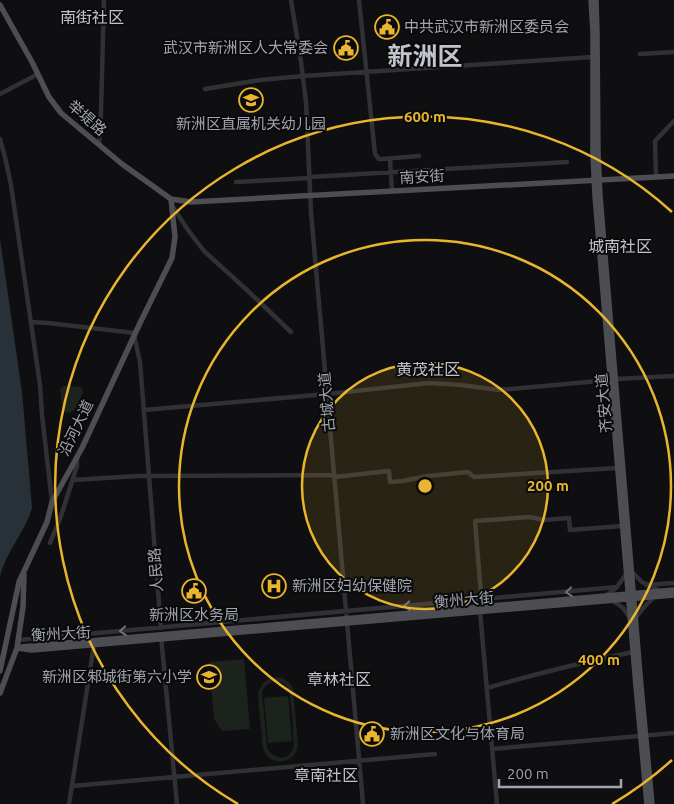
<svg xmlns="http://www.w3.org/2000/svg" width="674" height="804" viewBox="0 0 674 804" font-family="Ubuntu,'Noto Sans SC',sans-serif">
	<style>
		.green { fill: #1c231d; fill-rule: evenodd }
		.water { fill: #293138 }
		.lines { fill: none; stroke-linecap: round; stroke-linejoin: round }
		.minor { stroke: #303135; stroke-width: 4.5 }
		.major { stroke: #4d4e54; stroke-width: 5.5 }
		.oneway { stroke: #6e7179 }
		.ring { fill: none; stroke: #eab52e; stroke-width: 2.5 }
		.labels { text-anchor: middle; stroke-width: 4; stroke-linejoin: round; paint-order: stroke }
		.poi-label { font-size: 15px; fill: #a1a5b1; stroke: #0a0a0b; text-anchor: start }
		.street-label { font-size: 15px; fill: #a1a5b1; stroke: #0a0a0b }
		.neighbourhood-label { font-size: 16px; fill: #c2c4cd; stroke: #0a0a0b }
		.town-label { font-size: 25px; font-weight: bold; fill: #c2c4cd; stroke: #0a0a0b }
		.centre { fill: #eab52e; stroke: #0a0a0b; stroke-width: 2.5 }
		.ring-label { font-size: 15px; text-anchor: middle; font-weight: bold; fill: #eab52e; stroke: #0a0a0b; stroke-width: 4; stroke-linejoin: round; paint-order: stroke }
	</style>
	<rect width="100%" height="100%" fill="#0f0f11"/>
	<path class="green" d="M64,386L79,387L82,388L83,393C79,401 76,414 66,413L62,408L60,389Z
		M244,659L250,729L222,731L214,719L209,662Z
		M277,677C285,678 290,682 293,689L298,745C297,753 292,760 283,761C275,763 267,758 264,751C262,746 262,740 262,735C260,722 259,708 258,695C260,684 266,678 277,677ZM275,681C280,682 285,683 288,688C291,693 295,744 293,749C287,763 271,758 267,747L262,692C264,686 268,683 275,681Z
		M288,696L292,741L268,743L264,698Z"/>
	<path class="water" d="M0,239L22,392L32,508C25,532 6,552 0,576Z"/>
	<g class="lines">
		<path class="minor" d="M291,0L301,62L306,102L311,212L363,804
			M359,0L375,154L379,159H382L419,156
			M640,54L674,52
			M205,89L260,80L303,76L593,57
			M0,94L38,74
			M0,139L5,157L11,185L40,385L42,415L52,502
			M99,145L101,111L104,0
			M390,159L392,191
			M310,177L567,162
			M656,177L655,141L674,121
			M236,182L310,178
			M173,207L188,230L204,251L248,291L291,332
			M31,322L48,323L135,333
			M134,335L140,362L161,628
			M615,379L674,376
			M144,410L327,394L429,383L461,385L499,390L610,380
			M334,477L389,471L390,482L402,481L428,476L468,472L474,477L617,468
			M73,480L138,476L334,475
			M50,543L61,516L77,466V457
			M632,572L642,582L658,590
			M646,585L674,583
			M607,595L617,587L626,574
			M613,601L623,608L630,618
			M482,606L475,521L530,517L544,520L569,518L570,530L622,526
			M480,611L497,804
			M636,617L645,606L654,597
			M161,636L177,804
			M18,640L617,587
			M487,688C535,674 584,662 633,652
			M492,749L674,733
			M72,786L435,754
			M69,804L94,645"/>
		<path class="major" d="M591,0L593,32V153L595,196L636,686L647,804
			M596,0L597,32L598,153L600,196L641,686L652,804
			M0,5L32,62L49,97L61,113L122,164L171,199L191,202L674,176
			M21,647L674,590
			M17,648L32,650L674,595
			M0,671L19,582L47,522L52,502L82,448L140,323L172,258L175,237L171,199
			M0,693L17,648L23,607L24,575"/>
	</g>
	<defs><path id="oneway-chevron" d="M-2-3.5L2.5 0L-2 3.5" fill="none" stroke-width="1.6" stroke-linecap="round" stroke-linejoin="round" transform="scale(1.25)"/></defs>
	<g class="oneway">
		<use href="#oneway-chevron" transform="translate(569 592) rotate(175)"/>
		<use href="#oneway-chevron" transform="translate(407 606) rotate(175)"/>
		<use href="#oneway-chevron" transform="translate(123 631) rotate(175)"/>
	</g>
	<circle cx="425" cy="486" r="123" fill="#eab52e" fill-opacity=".12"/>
	<g class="ring">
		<circle cx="425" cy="486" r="123"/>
		<circle cx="425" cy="486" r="246"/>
		<path d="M672 760A369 369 0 0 1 612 804M238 804A369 369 0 1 1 672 212"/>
	</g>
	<defs>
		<g id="civic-ring" transform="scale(1.25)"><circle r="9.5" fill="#0a0a0b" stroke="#eab52e" stroke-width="1.5"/><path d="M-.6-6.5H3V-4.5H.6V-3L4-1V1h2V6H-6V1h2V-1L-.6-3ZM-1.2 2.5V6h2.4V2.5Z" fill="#eab52e"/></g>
		<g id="school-ring" transform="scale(1.25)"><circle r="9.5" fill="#0a0a0b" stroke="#eab52e" stroke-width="1.5"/><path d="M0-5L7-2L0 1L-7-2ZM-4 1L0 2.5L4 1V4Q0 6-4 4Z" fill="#eab52e"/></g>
		<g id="hospital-ring" transform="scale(1.25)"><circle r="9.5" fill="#0a0a0b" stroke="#eab52e" stroke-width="1.5"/><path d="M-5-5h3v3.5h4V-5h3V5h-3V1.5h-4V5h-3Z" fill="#eab52e"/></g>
	</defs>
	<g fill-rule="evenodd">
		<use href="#civic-ring" x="387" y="27"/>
		<use href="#civic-ring" x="346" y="48"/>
		<use href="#school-ring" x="251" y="100"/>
		<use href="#hospital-ring" x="274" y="586"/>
		<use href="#civic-ring" x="194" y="591"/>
		<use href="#school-ring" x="209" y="677"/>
		<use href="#civic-ring" x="372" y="734"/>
	</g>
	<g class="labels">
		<g class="poi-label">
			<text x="404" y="32">中共武汉市新洲区委员会</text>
			<text x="328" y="53" text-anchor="end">武汉市新洲区人大常委会</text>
			<text x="251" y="129" text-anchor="middle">新洲区直属机关幼儿园</text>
			<text x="292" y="591">新洲区妇幼保健院</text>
			<text x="194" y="620" text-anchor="middle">新洲区水务局</text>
			<text x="192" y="682" text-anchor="end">新洲区邾城街第六小学</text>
			<text x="390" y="739">新洲区文化与体育局</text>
		</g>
		<g class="street-label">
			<text transform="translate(87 118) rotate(41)" y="5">举堤路</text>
			<text transform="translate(422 177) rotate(-3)" y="5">南安街</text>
			<text transform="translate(327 402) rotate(-95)" y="5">古城大道</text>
			<text transform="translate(604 403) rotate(-95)" y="5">齐安大道</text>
			<text transform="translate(76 428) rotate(-64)" y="5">沿河大道</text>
			<text transform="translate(156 570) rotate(-94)" y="5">人民路</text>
			<text transform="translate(464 600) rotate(-5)" y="5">衡州大街</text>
			<text transform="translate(61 634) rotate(-3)" y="5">衡州大街</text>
		</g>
		<g class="neighbourhood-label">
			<text x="92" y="23">南街社区</text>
			<text x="620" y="252">城南社区</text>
			<text x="428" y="375">黄茂社区</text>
			<text x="339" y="685">章林社区</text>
			<text x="326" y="781">章南社区</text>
		</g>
		<g class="town-label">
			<text x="425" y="65">新洲区</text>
		</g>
	</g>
	<circle cx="425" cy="486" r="8" class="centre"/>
	<g class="ring-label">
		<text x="425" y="122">600 m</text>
		<text x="548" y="491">200 m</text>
		<text x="599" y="665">400 m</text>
	</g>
	<path d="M499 779v8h122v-8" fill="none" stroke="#a1a5b1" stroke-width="2.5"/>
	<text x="507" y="779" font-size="15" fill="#a1a5b1" stroke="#0a0a0b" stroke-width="4" paint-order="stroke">200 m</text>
</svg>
